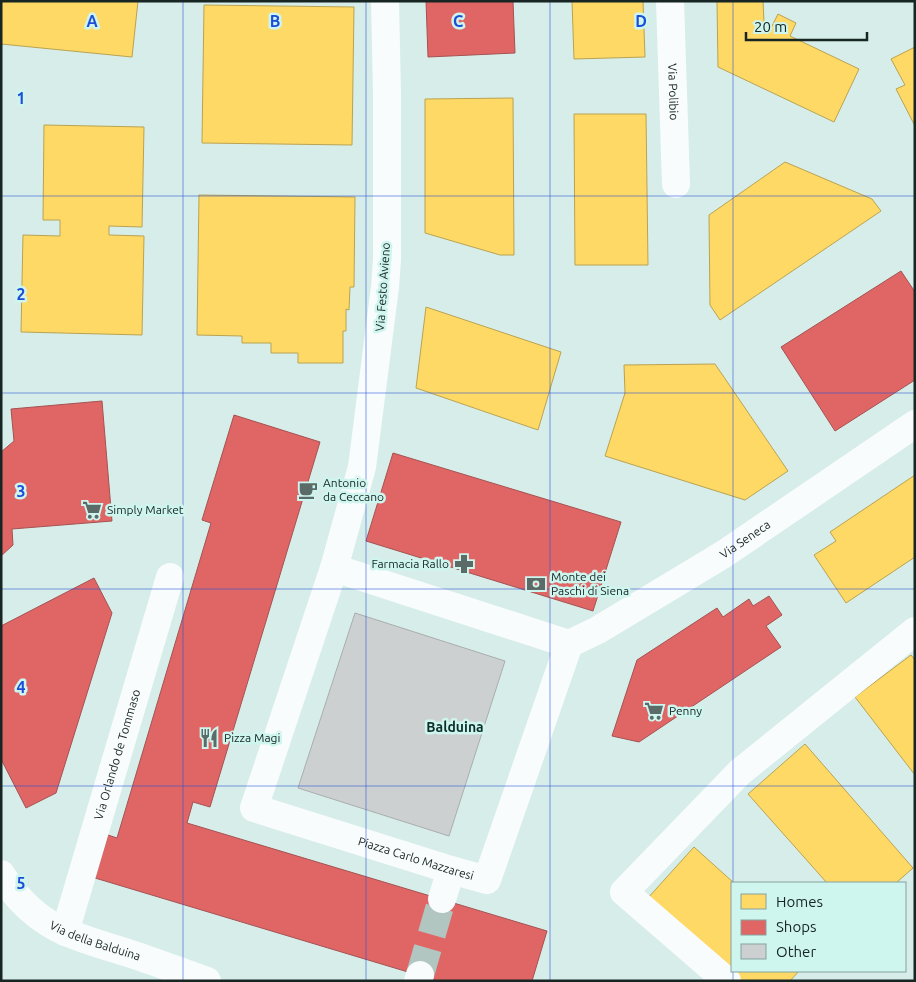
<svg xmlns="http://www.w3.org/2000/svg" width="916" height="982" viewBox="0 0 916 982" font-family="Ubuntu,sans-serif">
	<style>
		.homes { fill: #ffd966; stroke: #b9a352 }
		.shops { fill: #e06666; stroke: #a45252 }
		.building { fill: #cdd0d1; stroke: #a9adad }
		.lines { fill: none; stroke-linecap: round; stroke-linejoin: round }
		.minor-tunnel { stroke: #b1c5c1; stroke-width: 28; stroke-dasharray: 28 14; stroke-linecap: butt }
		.minor { stroke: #f9fcfc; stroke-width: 28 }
		.grid { fill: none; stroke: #1d4ed8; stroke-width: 1; stroke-opacity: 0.55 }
		.labels { text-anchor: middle; stroke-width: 5; stroke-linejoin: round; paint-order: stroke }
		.street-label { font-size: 12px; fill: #172523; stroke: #cff5ef }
		.poi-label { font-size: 12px; fill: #172523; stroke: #cff5ef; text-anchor: start }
		.neighbourhood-label { font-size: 14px; font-weight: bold; fill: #0e302d; stroke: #cff5ef }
		.grid-label { font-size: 16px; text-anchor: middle; font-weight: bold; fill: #1d4ed8; stroke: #cff5ef; stroke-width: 5; stroke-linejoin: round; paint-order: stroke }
	</style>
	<rect width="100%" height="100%" fill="#d7ede9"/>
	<path class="homes" d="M1,1H138L132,57L1,44Z
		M572,1H643L645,57L574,59Z
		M717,1H763L764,22L772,26L778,14L796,23L790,36L859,69L834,122L718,67Z
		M204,5L354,7L352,145L202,143Z
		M915,47V126L896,89L905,85L891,59Z
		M513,98L514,255H500L425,233V99Z
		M574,114H646L648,265H575Z
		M44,125L144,127L142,227L109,226V235L144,236L142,335L21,332L23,235L60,236V220H43Z
		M785,162L872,199L881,211L720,320L710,305L709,215Z
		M199,195L355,197L354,287H350L349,310L346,309V331H343V363H298V353H271V343H242V336L197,335Z
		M426,307L561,352L538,430L416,388Z
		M715,364L788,471L745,500L605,456L625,393L624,365Z
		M915,475V557L846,603L814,555L836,541L830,532Z
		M911,655L915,660V775L855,697Z
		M805,744L913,868L896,883H827L748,794Z
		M694,847L734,883H732V971H799L790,981H737L647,899Z"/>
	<path class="shops" d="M426,1H513L515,53L428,57Z
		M901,271L915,292V380L835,431L781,347Z
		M102,401L112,521L12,529L13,545L1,556V452L14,441L11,409Z
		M234,415L320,442L210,807L193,802L187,823L547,931L532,981H438L95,878L108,835L117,838L211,523L202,520Z
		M393,453L621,522L593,611L366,541Z
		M94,578L112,613L56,793L26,808L1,759V626Z
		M769,596L782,615L766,626L781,647L639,742L612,736L637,660L717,608L723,617L749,599L753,606Z"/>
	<path class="building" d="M355,613L505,661L449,836L298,788Z"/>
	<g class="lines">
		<path class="minor-tunnel" d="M420,975L442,899"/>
		<g class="minor">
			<path id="s1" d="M385,1L387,94V260L385,287L362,467L334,568L254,808L451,870L487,880L569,644"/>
			<path id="s2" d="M670,1L676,184"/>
			<path d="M334,568L569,644"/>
			<path id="s3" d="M569,644L598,630L724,554L915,424"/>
			<path id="s4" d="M1,874C16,899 39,921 66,932C87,941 109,947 131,954C156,962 181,972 207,981"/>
			<path d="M442,899L451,870"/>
			<path id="s5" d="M65,932L170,577"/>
			<path d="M418,981L420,975"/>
			<path d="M727,981L624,892L740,772L915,631"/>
		</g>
	</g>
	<path class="grid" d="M183,1V981M366,1V981M550,1V981M733,1V883M1,196H915M1,393H915M1,589H915M1,786H915M733,971V981"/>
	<defs>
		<g id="cafe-bare" transform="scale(1.5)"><path d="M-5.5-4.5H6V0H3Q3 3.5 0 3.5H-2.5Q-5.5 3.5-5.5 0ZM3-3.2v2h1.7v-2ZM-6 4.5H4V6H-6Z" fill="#5a6b68" stroke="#cff5ef" stroke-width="2.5" paint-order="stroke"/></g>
		<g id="supermarket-bare" transform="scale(1.5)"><path d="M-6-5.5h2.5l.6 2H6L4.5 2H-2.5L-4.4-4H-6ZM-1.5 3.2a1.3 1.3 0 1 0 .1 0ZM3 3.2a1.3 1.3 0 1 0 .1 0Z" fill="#5a6b68" stroke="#cff5ef" stroke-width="2.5" paint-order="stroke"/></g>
		<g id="pharmacy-bare" transform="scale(1.5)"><path d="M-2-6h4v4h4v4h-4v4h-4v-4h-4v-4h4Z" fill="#5a6b68" stroke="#cff5ef" stroke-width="2.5" paint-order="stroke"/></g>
		<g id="bank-bare" transform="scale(1.5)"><path d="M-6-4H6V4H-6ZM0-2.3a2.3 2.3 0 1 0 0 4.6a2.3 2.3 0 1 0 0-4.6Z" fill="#5a6b68" stroke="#cff5ef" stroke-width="2.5" paint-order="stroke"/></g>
		<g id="restaurant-bare" transform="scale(1.5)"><path d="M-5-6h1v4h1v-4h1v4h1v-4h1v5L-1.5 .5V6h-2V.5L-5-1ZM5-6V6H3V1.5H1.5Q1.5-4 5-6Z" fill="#5a6b68" stroke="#cff5ef" stroke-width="2.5" paint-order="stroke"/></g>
	</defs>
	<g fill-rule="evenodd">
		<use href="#cafe-bare" x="308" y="490"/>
		<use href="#supermarket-bare" x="92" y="510"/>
		<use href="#pharmacy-bare" x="464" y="564"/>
		<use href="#bank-bare" x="536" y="584"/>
		<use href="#supermarket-bare" x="654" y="711"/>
		<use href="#restaurant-bare" x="209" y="738"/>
	</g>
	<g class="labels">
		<g class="street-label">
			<text dy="4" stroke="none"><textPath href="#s2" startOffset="91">Via Polibio</textPath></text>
			<text transform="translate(383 287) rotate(-86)" y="4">Via Festo Avieno</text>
			<text dy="4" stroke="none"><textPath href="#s3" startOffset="205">Via Seneca</textPath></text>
			<text dy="4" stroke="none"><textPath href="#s5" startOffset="185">Via Orlando de Tommaso</textPath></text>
			<text dy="4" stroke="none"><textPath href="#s1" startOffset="995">Piazza Carlo Mazzaresi</textPath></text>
			<text dy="4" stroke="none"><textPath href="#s4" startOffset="119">Via della Balduina</textPath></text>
		</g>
		<g class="poi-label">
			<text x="323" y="487">Antonio<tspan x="323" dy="14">da Ceccano</tspan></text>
			<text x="107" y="514">Simply Market</text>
			<text x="449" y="568" text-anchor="end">Farmacia Rallo</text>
			<text x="551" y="581">Monte dei<tspan x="551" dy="14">Paschi di Siena</tspan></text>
			<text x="669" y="715">Penny</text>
			<text x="224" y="742">Pizza Magi</text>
		</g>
		<g class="neighbourhood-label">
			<text x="455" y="732">Balduina</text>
		</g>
	</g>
	<g class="grid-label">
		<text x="92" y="27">A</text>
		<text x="275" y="27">B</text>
		<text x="458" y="27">C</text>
		<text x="641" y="27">D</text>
		<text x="21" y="104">1</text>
		<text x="21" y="300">2</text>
		<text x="21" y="497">3</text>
		<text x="21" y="693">4</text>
		<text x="21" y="889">5</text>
	</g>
	<rect width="916" height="982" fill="none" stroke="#172523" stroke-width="5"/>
	<rect x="731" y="882" width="175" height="90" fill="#cff5ef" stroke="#85a29d"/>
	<rect x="741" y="894" width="25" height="15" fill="#ffd966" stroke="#85a29d"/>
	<text x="776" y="907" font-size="15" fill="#172523">Homes</text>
	<rect x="741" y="920" width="25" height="15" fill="#e06666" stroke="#85a29d"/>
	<text x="776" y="932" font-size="15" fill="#172523">Shops</text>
	<rect x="741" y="944" width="25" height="15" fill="#cdd0d1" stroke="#85a29d"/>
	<text x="776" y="957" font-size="15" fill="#172523">Other</text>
	<path d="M746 32v8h121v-8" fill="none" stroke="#172523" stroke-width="2.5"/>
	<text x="754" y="32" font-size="15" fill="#172523" stroke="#cff5ef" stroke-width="4" paint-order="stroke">20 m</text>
</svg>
